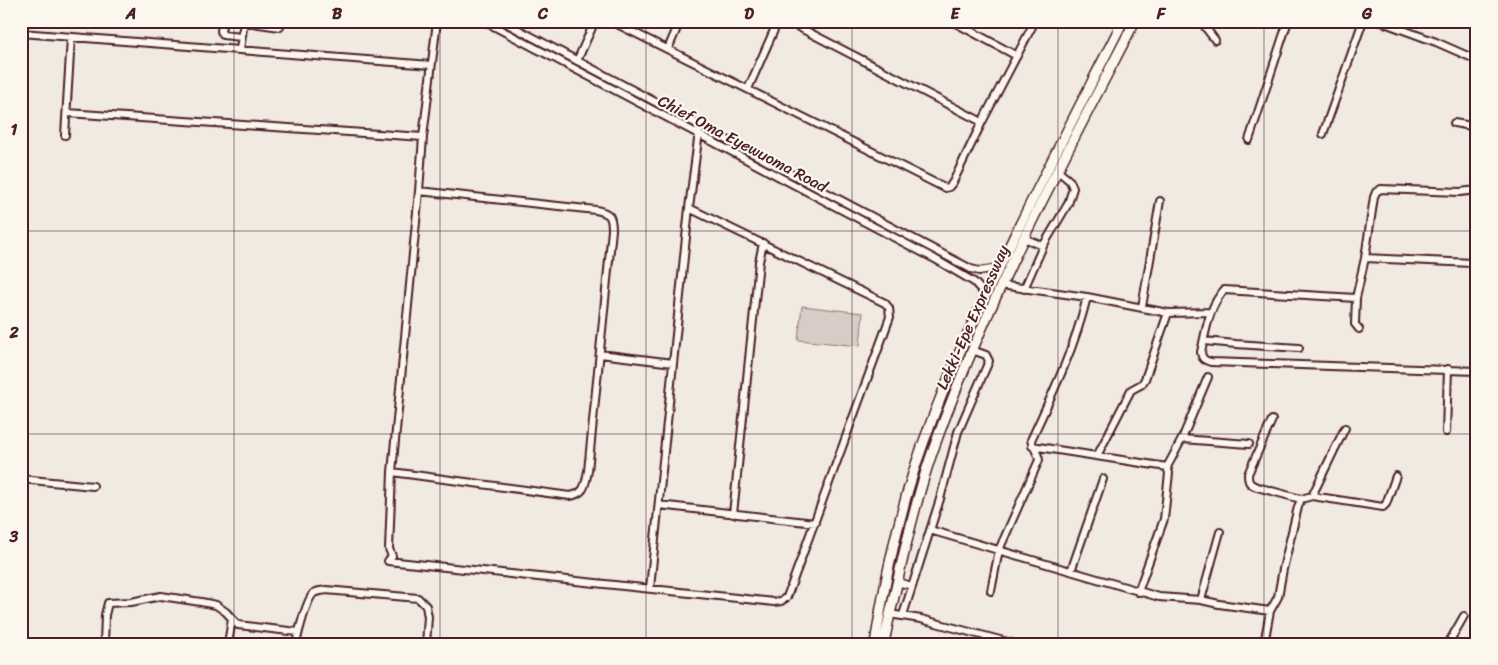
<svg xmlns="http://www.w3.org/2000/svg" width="1498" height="665" viewBox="0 0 1498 665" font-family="Sriracha,sans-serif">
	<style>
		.green { fill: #d8ccc6; stroke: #917678 }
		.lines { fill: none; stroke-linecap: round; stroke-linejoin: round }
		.minor-casing { stroke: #4a1f2b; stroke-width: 10 }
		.highway-casing { stroke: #4a1f2b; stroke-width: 12 }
		.minor { stroke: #fbf7ec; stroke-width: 6 }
		.highway { stroke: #fbf7ec; stroke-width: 9 }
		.grid { fill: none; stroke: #4a1f2b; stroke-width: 1; stroke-opacity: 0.55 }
		.labels { text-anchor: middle; stroke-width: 4.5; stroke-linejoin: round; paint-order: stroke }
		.street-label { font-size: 16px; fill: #4a1f2b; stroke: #fbf7ec }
		.neatline { fill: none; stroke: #4a1f2b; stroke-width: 2 }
		.grid-label { font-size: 16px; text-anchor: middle; font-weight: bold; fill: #4a1f2b }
	</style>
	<rect width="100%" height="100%" fill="#f0eae0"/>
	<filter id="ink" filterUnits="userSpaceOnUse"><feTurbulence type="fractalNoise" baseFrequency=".02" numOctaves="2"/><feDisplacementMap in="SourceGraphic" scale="10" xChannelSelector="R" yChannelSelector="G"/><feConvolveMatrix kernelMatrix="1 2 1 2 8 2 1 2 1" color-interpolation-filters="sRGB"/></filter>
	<g filter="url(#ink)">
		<path class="green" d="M802,306L863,313L860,346L798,340Z"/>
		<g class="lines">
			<g class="minor-casing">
				<path id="minor" d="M223,21L221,31L223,35L241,37
					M437,21L423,137L419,191L392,472L389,549L392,556L388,561L774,602L781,601L787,597L890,317L889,308L885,303L689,208
					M484,21L935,259L974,282L985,294
					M502,21L971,269L979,271L998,268
					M611,21L945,188L949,187L953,182L982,122L1035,21
					M787,21L982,122
					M952,21L1017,56
					M1205,21V27L1215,40
					M1379,21L1436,42L1477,60
					M244,22L280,27
					M21,33L431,65
					M668,49L680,21
					M240,50L244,21
					M577,61L595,21
					M748,89L778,21
					M67,113L423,137
					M1454,123L1477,127
					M1323,134L1363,21
					M65,135L71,38
					M1249,140L1288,21
					M1024,238L1043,246
					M1365,258L1472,263
					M1000,285L1087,297L1168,313L1211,312
					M1024,289L1043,246L1068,204L1073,188L1070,181L1058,171
					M1356,298L1365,258L1374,197L1376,192L1381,189L1460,192L1477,190
					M1142,307L1160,201
					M1359,329L1355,324L1356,298L1224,290C1209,307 1206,330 1201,352C1202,359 1204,360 1211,362L1477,371
					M1204,341L1236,344L1299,348
					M600,354L673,363
					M1272,420L1248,474C1248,482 1249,484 1257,487L1301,499
					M1446,432L1448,369
					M1182,439L1208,377
					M1032,446L1167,467
					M1097,456L1131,390L1142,384L1145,379L1168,313
					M392,472L570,496C586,493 585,484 588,471L612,230C612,216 610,213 596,210L419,191
					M21,479L93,486
					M1312,496L1383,507L1386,504L1396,476
					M659,505L815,523
					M733,514L759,262L763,243
					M930,530L1159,597L1201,600L1219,604L1270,611
					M1071,571L1103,479
					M897,582L912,586
					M650,588L689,208L699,132
					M991,591L999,550L1039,460C1038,452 1033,448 1031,440C1053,393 1075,347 1087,297
					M1138,592L1164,519L1169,473L1167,467L1182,439L1249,444
					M1201,600L1220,532
					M889,614L921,619L1015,644
					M903,615L940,499L958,432L989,361L986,355L972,350
					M104,644L105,615L108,603L131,602L161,596L201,602L216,605L226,612L238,625L298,632
					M228,644L232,619
					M296,644C298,634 307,598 314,593C317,591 322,591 326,590L418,598L426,606L428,617L426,644
					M1264,644L1270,611L1278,597L1283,569L1298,507L1301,499L1312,496L1345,428
					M1448,644L1464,616"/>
			</g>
			<g class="highway-casing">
				<path id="highway" d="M875,644C884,584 897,524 915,467C941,389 976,314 1012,241C1048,167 1086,94 1123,21
					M884,644C888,619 895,595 900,570C909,532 918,493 931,456C984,305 1061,163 1135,21"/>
			</g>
			<use href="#minor" class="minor"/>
			<use href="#highway" class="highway"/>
		</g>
	</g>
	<path class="grid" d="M234,21V644M440,21V644M646,21V644M852,21V644M1058,21V644M1264,21V644M21,231H1477M21,434H1477"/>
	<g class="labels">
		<g class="street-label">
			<text transform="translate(743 143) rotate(28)" y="6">Chief Oma Eyewuoma Road</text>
			<text transform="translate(972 317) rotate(-66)" y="6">Lekki-Epe Expressway</text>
		</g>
	</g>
	<rect width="1498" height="665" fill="none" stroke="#fbf7ec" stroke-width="55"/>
	<rect x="28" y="28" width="1442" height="610" class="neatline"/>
	<g class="grid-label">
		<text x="131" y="19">A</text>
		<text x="337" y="19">B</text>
		<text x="543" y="19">C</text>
		<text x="749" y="19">D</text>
		<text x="955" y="19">E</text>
		<text x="1161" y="19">F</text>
		<text x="1367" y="19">G</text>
		<text x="14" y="135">1</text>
		<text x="14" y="338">2</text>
		<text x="14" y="542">3</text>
	</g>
</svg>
